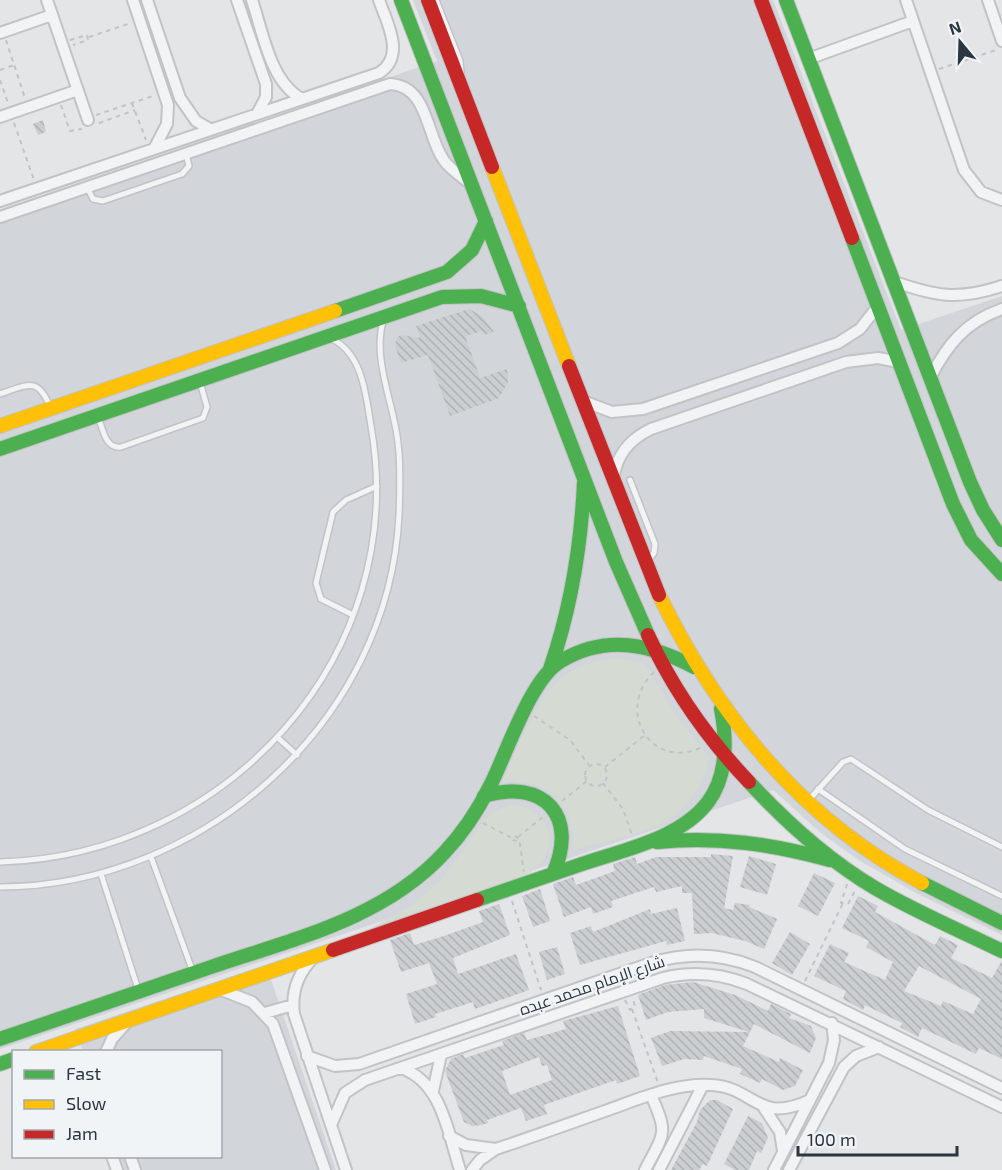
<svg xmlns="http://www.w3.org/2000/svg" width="1002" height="1170" viewBox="0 0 1002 1170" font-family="'Exo 2',Cairo,sans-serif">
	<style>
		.built { fill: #d2d5da }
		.park { fill: #d5dbd3 }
		.building { fill: url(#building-back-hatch); fill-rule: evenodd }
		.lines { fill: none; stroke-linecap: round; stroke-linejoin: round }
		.lane-casing { stroke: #c1c3c5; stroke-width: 8 }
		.street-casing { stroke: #c1c3c5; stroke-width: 14 }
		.fast-casing { stroke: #c1c3c5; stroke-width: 16 }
		.slow-casing { stroke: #c1c3c5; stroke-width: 16 }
		.jam-casing { stroke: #c1c3c5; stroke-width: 16 }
		.path { stroke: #c1c4c6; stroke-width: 2; stroke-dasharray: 4.5 4.5; stroke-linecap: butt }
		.lane { stroke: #f2f3f5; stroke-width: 5 }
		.street { stroke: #f2f3f5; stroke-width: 10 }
		.fast { stroke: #4caf50; stroke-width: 14 }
		.slow { stroke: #ffc107; stroke-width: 14 }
		.jam { stroke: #c62828; stroke-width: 14 }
		.labels { text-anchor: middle; stroke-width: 5; stroke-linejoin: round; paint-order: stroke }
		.street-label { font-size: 16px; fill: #2a3640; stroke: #f1f4f7 }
	</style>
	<defs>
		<pattern id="building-back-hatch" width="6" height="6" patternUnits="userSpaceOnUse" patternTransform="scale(1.5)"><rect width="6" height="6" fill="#cbced0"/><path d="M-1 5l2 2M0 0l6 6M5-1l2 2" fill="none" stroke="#aeb2b4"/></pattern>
	</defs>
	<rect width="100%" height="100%" fill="#e3e5e7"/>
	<path class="built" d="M413,0H773L901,330L1002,296V935L918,894L860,861L821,833L773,790L0,1049V210L437,61Z
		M266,965L336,1170H124L119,1157L220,1156V1052L83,1051L75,1029Z"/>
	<path class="park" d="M618,658L645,664L674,713L709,758C690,832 637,832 573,850C575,802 549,778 502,782C518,748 539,688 573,670C587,663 603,660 618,658Z
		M512,805C555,809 562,855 525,876L374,929L373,927L412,905L443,878L483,822L493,812Z"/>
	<path class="building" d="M43,120L46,132L38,135L33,124Z
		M469,309L482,316L494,332L484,335L482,331L465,336L480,378L507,369L508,382L499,398L450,416L428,355L401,363L395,346L397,337L402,335L420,338L416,326Z
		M711,854L733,856L724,908L733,910L735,903L750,905L749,907L777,919L764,949L745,941L712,933L694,934L692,893H682V886L656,892L654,887L611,901L613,907L593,914L591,907L564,917L553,884L573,877L576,885L615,871L613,864L635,857L637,864L656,857H711Z
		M749,856L776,864L767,895L740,887Z
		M814,873L835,883L818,916L798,906Z
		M540,889L550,921L533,927L522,896Z
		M858,896L878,906L875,912L935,945L940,936L958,945L951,958L992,978L1002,960V1059L979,1048L976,1054L922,1028L918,1037L900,1027L902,1023L865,1005L863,1010L843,999L846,991L814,976L830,944L849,953L844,962L885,980L893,962L866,947L869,941L842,928ZM919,966L981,999L973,1014L943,1001L941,1006L904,991Z
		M499,904L510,935L453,958L458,974L516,954L529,990L475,1009L473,1002L435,1014L436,1017L415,1024L406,994L437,984L429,963L401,972L390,940L410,933L414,945L444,936L483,922L479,911Z
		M677,908L685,941L667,945L666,941L580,965L570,933L591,926L593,932L650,909L651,914Z
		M790,932L810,944L792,975L772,963Z
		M557,947L565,974L547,980L539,952Z
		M693,982L735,995L768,1011L771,1004L791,1014L789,1018L811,1026L816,1038L810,1053L754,1024L743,1046L779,1062L780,1058L803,1070L795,1086L783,1090L762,1079L760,1083L740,1074L742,1069L704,1056L703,1060L684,1059L662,1066L651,1038L670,1031L749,1032L704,1018V1009L668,1012L646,1020L638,995L665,985Z
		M618,1006L640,1076L617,1084L616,1080L544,1105L547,1114L526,1121L521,1108L487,1120L488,1123L481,1125L472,1126L464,1122L445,1071L451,1059L463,1054L465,1058L504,1045L502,1041L524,1033L527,1040L566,1029L563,1021ZM539,1057L542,1066L547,1065L552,1080L510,1095L502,1071Z
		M710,1100H717L733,1109L707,1166L703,1164L699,1170H671L697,1122L700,1110Z
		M748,1116L762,1123L768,1138L761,1153L757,1151L749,1170H735L724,1164Z"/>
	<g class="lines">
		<g class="lane-casing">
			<path id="lane" d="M436,0L460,61L461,72
				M87,187L93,199L103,201L182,174L189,166L186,153
				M0,394C27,385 38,376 50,407
				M98,417C103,429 105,449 121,447L203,418L207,407L200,382
				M630,480L655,544L654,553L646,563
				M353,615L321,599L316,583L333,512L346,500L377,486
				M278,738L297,755
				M818,789L905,849L1002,896
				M807,802L843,762L851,759L928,810L1002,847
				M151,857L193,972
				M0,862C227,856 411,655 371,426C366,396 363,354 332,339
				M101,874L138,989
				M0,887C203,886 389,722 399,515C400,491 401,467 398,443C394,403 371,358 384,318"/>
		</g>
		<g class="street-casing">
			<path id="street" d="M47,0L88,120
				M133,0L168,105L167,124L154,149
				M147,0L180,98L196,121L210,129
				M237,0L266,84V97L257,114
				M252,0C263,32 270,82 302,99
				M906,0L964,170L981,192L1002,200
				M988,0L1002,41
				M0,33L52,15
				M808,59L913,21
				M0,117L78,90
				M0,201L379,73C406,56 387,23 379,0
				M0,217L390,84C428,86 426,134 443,159C449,169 461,176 471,184
				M892,281C935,296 957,301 1002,286
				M930,378C947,345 965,322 1002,309
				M583,401L612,412L643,409L838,343L860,329L878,306
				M613,481C616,456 628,440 651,429L846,362L878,358L899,362
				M314,957C298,973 291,992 294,1014L346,1170
				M219,989L252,1002L273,1024L325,1170
				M265,1013L293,1005
				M106,1052L112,1039L128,1021
				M307,1056L335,1066L359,1064L651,963C687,952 721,953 755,967L1002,1088
				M401,1068C442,1082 448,1133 460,1170
				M433,1091L441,1055
				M764,1108L780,1132L783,1151
				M331,1125L345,1093L365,1080L663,978C692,971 719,973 747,984L1002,1107
				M449,1136L466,1145L496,1149
				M112,1156L117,1170
				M130,1156L135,1170
				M472,1170L480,1160L496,1149C532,1137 568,1124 605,1111C639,1099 674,1083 711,1085C755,1087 757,1125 810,1100
				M645,1170C664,1133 669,1135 651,1095
				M659,1170L703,1085
				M774,1170L829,1063L834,1040L832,1023
				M789,1170L844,1067L856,1056L879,1047"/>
		</g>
		<g class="fast-casing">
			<path id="fast" d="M401,0L616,562L648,635
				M786,0L970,482L983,510L1002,540
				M852,238L953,504L971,540L1002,574
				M335,311L447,272L472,250L486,221
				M0,449L442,297L481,296L519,306
				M550,669C571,608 581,547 584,483
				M749,782C786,822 828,860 875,888C916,912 959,930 1002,951
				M484,796C544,778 579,816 553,874
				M657,842C717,836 772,844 830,860
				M922,883L1002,923
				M477,900C512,888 547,876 582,864C623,850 680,839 708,802C728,775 727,740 721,709
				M0,1039C70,1015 140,991 211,967C293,939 383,919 444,853C463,833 478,810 490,786C507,753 530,679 561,661C606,634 651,644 694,667
				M0,1064L14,1059"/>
		</g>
		<g class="slow-casing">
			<path id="slow" d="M492,167L569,366
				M0,426L335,311
				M659,595C718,716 802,820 922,883
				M36,1052L333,950"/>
		</g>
		<g class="jam-casing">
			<path id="jam" d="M428,0L492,167
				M761,0L852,238
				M569,366L659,595
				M648,635C673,689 708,739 749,782
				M333,950L477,900"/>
		</g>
		<path class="path" d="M89,37L131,23
			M6,40L25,98
			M70,40L87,35L88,40L73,45
			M939,69L996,50
			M0,70L14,65
			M0,80L8,103
			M132,103L146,140
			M61,105L70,131L82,129
			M96,115L153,96
			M14,123L34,180
			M99,123L135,110
			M654,672C613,712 654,773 704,746
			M534,716L570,740L589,765
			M585 775a11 11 0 1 1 22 0a11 11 0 1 1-22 0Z
			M605,767L645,735
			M603,783L623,809L632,835
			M562,801L587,781
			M483,823L512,838
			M518,837L544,816
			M517,841L513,840L514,836L519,838L524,872
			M847,884L841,903L848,904L856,889
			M512,901L541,990
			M805,981L843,903
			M625,1000L630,1010L635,1006L633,1000
			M632,1009L658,1083"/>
		<use href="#lane" class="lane"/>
		<use href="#street" class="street"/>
		<use href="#fast" class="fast"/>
		<use href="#slow" class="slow"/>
		<use href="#jam" class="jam"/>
	</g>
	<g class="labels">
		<g class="street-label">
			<text transform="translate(592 985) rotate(-19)" y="6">شارع الإمام محمد عبده</text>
		</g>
	</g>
	<rect x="12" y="1050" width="210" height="108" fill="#f1f4f7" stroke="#a1a8ae" stroke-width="1.5"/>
	<rect x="24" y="1070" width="30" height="9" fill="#4caf50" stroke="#a1a8ae" stroke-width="1.5"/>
	<text x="66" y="1080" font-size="18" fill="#2a3640">Fast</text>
	<rect x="24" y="1100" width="30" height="9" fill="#ffc107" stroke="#a1a8ae" stroke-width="1.5"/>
	<text x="66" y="1110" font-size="18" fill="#2a3640">Slow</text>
	<rect x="24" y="1130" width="30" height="9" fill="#c62828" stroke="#a1a8ae" stroke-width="1.5"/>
	<text x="66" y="1140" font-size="18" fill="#2a3640">Jam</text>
	<g transform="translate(960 42) rotate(341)" stroke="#f1f4f7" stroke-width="4.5" paint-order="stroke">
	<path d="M0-4.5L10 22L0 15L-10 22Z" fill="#2a3640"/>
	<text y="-9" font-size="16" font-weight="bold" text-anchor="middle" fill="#2a3640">N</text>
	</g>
	<path d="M798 1146v9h159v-9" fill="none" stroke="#2a3640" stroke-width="3"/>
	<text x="807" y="1146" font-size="18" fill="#2a3640" stroke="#f1f4f7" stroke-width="4.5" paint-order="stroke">100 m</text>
</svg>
